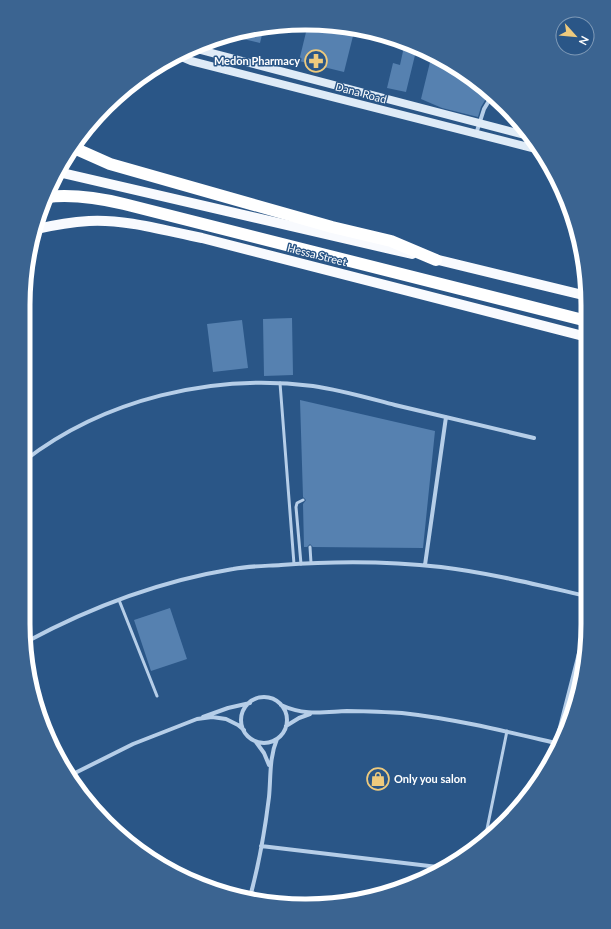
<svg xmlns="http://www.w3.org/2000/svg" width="611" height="929" viewBox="0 0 611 929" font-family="Lato,sans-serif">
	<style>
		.building { fill: #5681b0 }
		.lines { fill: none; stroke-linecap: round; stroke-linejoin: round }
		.lane { stroke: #b6cee8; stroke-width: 3 }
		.street { stroke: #b6cee8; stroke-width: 4 }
		.secondary { stroke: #dfebf7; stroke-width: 8 }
		.primary { stroke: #f8fafe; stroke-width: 10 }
		.highway { stroke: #fff; stroke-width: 12 }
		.labels { text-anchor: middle; stroke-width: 3; stroke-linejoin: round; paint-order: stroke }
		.poi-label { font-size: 11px; font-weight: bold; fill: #fff; stroke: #2a5687; text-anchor: end }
		.street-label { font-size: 11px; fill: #fff; stroke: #2a5687 }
		.rim { fill: none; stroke: #fff; stroke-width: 5 }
	</style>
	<rect width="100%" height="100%" fill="#2a5687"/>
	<path class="building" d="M308,24L343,25L355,28L344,72L299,61Z
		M264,27L260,43L226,35L233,33Z
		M405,42L417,47L406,92L387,88L393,63L400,65Z
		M432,54L447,61L490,92L481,107L478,117L442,108L421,99Z
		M292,318L293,375L264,376L263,319Z
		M242,320L248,368L213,372L207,324Z
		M300,400L435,431L423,548L313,547L310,544L307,547H304L303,504L306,500L303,497Z
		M170,608L187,659L151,671L134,620Z"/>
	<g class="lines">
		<path class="lane" d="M280,383L294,564
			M310,547L311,563
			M301,564L296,507L297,503L303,500
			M119,600L157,696
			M553,757L556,743
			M487,835V829L507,731"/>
		<path class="street" d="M476,134L484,109L493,94
			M24,461C104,399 213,373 313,386C341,390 368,398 395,405C442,416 488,427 534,438
			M425,565L446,417
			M26,642C91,607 160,581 233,569C249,566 265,566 281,565C334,561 388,561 441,567C490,573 538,585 586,596
			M241 720a23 23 0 1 1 46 0a23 23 0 1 1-46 0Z
			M281,705C305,716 323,712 347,711C365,711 384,712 402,713C456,719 508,732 560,744
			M203,717L228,708L250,703
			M286,726L299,718L310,714
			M256,742L264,753L269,765
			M556,743L586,626
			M69,776L133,744L197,719L212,717L226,719L238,725L244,730
			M261,846L446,868
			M250,897C259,864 265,830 269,797C271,777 269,758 277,739"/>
		<path class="secondary" d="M193,48L532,137
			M177,55L191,61L540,150"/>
		<path class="primary" d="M58,172L412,254
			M37,229C54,225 72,222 89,221C127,219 166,231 202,238L587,337
			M430,258L587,296"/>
		<path class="highway" d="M74,148L110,164L332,227L391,241L436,260
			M47,197C73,194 99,198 124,204L587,321"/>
	</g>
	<defs>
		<g id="pharmacy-ring" transform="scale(1.15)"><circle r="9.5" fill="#2a5687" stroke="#eeca7d" stroke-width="1.5"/><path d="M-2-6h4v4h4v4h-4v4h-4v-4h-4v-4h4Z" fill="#eeca7d"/></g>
		<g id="shop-ring" transform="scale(1.15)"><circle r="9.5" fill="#2a5687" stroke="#eeca7d" stroke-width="1.5"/><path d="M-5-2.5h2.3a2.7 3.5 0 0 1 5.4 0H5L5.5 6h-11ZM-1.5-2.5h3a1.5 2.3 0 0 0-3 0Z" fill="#eeca7d"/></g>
	</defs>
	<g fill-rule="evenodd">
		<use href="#pharmacy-ring" x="316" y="61"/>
		<use href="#shop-ring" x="378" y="779"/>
	</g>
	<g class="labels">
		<g class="poi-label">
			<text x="300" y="65">Medon Pharmacy</text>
			<text x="394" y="783" text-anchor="start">Only you salon</text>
		</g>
		<g class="street-label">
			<text transform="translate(361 93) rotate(15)" y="4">Dana Road</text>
			<text transform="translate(317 255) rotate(14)" y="4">Hessa Street</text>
		</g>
	</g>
	<path d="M0 0H611V929H0ZM305 30H306A275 275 0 0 1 581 305V624A275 275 0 0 1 306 899H305A275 275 0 0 1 30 624V305A275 275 0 0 1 305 30Z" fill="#3b6491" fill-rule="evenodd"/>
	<path class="rim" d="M305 30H306A275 275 0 0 1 581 305V624A275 275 0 0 1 306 899H305A275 275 0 0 1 30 624V305A275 275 0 0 1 305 30Z"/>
	<g transform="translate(575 36) rotate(117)"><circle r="19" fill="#2a5687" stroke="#7f9ab7"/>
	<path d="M0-3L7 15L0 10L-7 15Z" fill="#eeca7d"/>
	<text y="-6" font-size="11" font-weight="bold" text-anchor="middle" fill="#ffffff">N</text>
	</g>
</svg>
